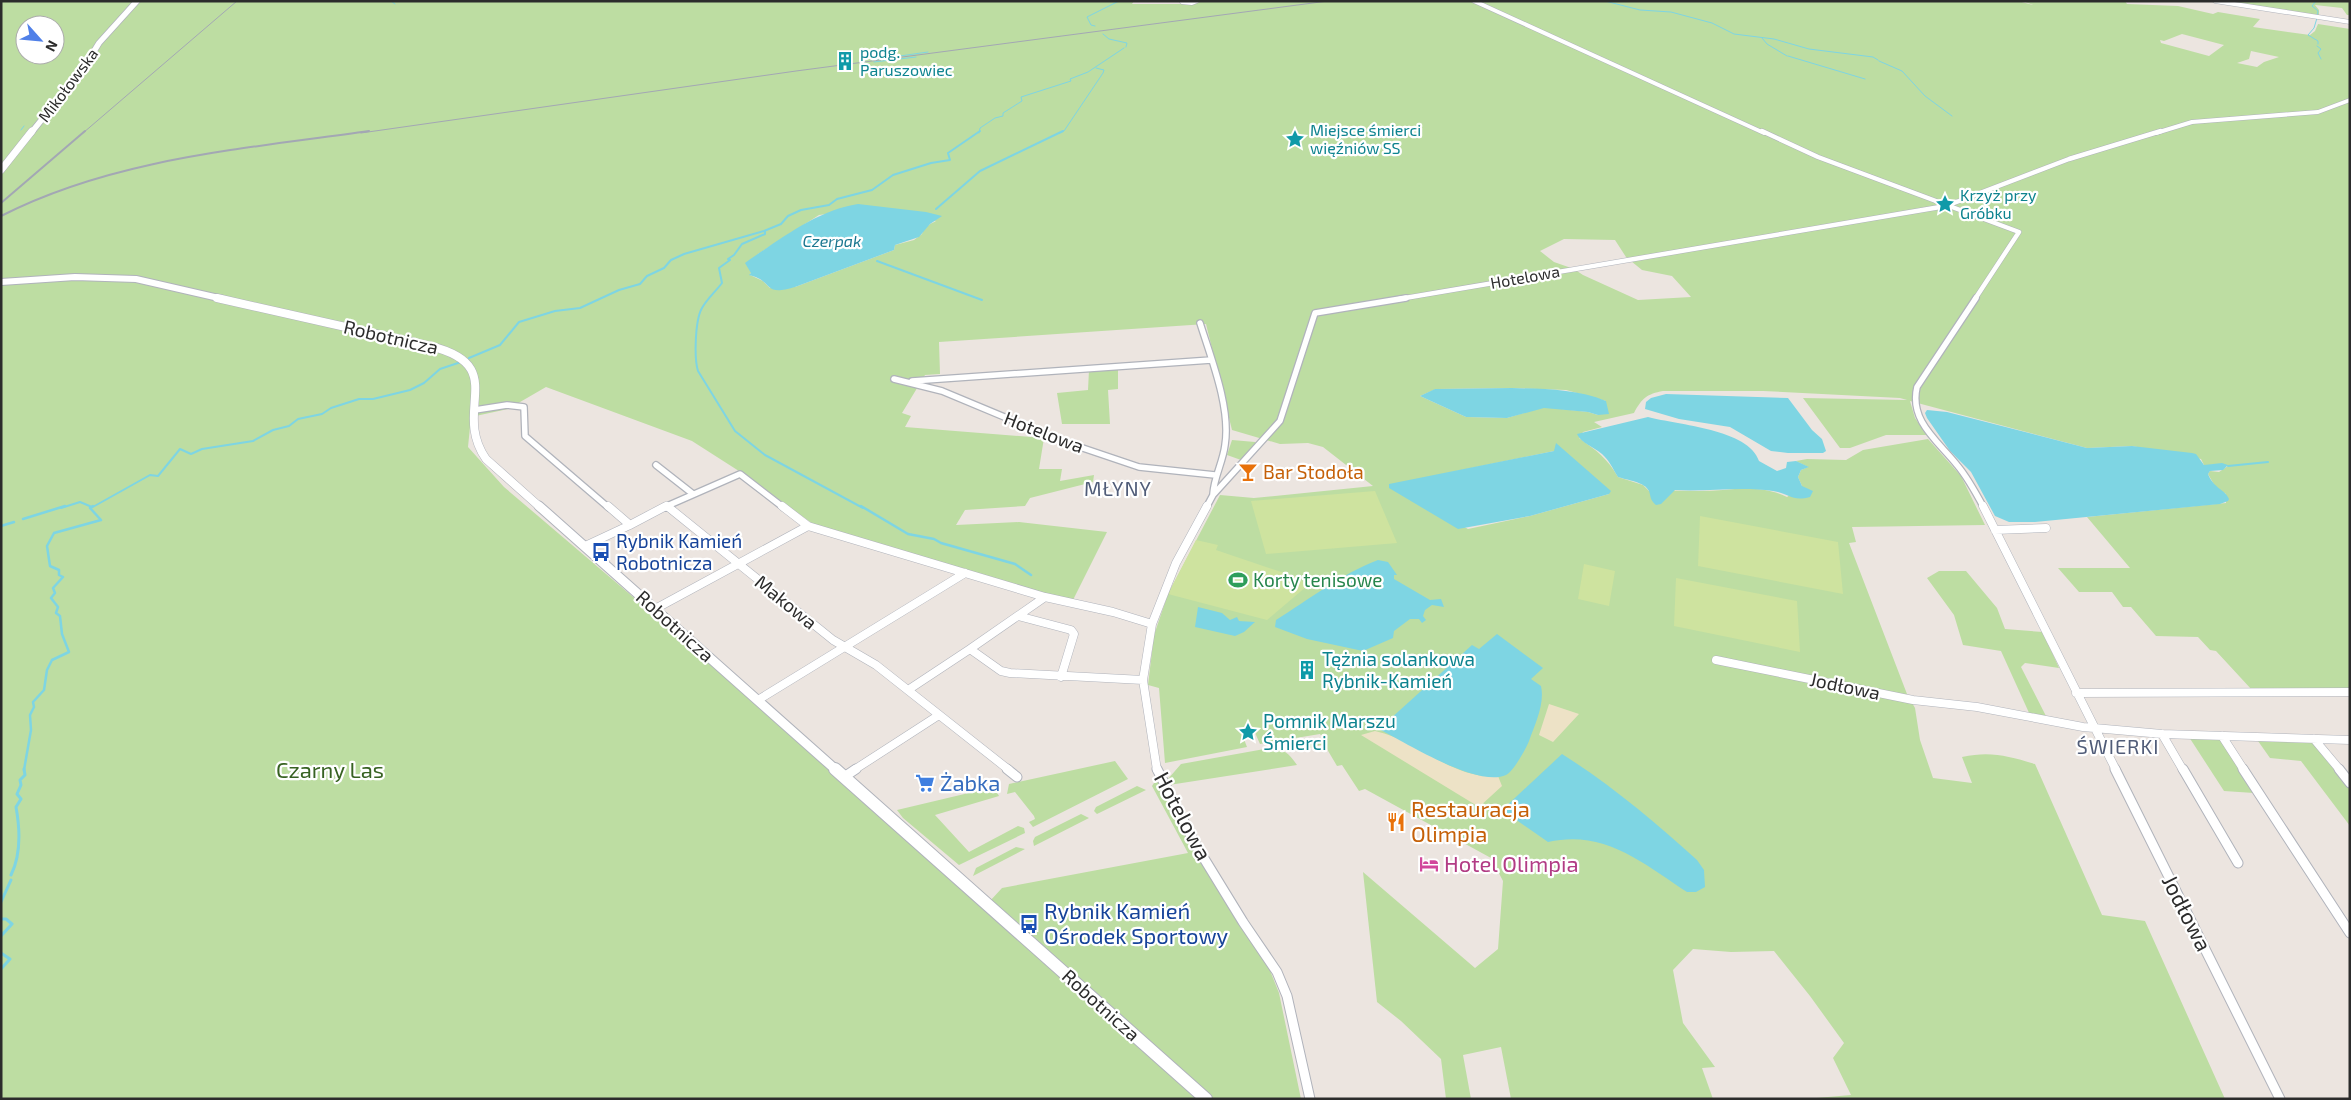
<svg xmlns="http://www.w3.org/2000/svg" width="2351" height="1100" viewBox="0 0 2351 1100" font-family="'Exo 2',sans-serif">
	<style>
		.green { fill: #bddda2; fill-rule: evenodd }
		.sand { fill: #ede2c6 }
		.pitch { fill: #cee39f }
		.water { fill: #7ed5e3 }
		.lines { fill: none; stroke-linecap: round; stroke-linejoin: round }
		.stream-far3 { stroke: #7ed5e3; stroke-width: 1 }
		.stream-far2 { stroke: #7ed5e3; stroke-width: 2 }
		.stream-far1 { stroke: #7ed5e3; stroke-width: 2.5 }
		.stream { stroke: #7ed5e3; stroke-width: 3 }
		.minor-far4-casing { stroke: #b0b3bb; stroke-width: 5 }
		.minor-far3-casing { stroke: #b0b3bb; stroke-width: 5.5 }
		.minor-far2-casing { stroke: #b0b3bb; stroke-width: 8 }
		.minor-far1-casing { stroke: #b0b3bb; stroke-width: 9 }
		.minor-casing { stroke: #b0b3bb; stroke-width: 11 }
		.tertiary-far3-casing { stroke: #b0b3bb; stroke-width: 8 }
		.tertiary-far2-casing { stroke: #b0b3bb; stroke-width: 9 }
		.tertiary-far1-casing { stroke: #b0b3bb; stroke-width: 11 }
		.tertiary-casing { stroke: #b0b3bb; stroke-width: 14 }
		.secondary-far1-casing { stroke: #b0b3bb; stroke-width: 7 }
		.secondary-casing { stroke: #b0b3bb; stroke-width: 8 }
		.minor-far4 { stroke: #fff; stroke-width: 4 }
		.minor-far3 { stroke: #fff; stroke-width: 4.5 }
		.minor-far2 { stroke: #fff; stroke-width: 5.5 }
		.minor-far1 { stroke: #fff; stroke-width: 8 }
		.minor { stroke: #fff; stroke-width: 9 }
		.tertiary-far3 { stroke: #fff; stroke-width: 6 }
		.tertiary-far2 { stroke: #fff; stroke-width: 8 }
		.tertiary-far1 { stroke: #fff; stroke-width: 9 }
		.tertiary { stroke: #fff; stroke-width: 12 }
		.secondary-far1 { stroke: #fff; stroke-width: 5.5 }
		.secondary { stroke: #fff; stroke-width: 7 }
		.rail-far1 { stroke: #a3a7b4; stroke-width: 1 }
		.rail { stroke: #a3a7b4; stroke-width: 2 }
		.labels { text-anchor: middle; stroke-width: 4.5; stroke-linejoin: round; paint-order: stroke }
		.far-culture-label { font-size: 16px; fill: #0d838f; stroke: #fff; text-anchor: start }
		.far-street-label { font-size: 16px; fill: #2c2c2c; stroke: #fff }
		.far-water-label { font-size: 16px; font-style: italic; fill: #1b7790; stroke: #fff }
		.street-label { font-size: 19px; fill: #2c2c2c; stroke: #fff }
		.food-label { font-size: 19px; fill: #c56008; stroke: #fff; text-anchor: start }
		.transit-label { font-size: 19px; fill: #164399; stroke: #fff; text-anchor: start }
		.leisure-label { font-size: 19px; fill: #27864d; stroke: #fff; text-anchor: start }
		.culture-label { font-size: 19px; fill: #0d838f; stroke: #fff; text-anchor: start }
		.neighbourhood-label { font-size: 20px; letter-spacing: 1px; fill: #505c78; stroke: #fff }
		.near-park-label { font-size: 22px; fill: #376222; stroke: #fff }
		.near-shop-label { font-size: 22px; fill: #366cbe; stroke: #fff; text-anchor: start }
		.near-food-label { font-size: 22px; fill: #c56008; stroke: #fff; text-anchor: start }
		.near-street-label { font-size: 22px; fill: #2c2c2c; stroke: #fff }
		.near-hotel-label { font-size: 22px; fill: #b23c85; stroke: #fff; text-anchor: start }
		.near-transit-label { font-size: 22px; fill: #164399; stroke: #fff; text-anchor: start }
	</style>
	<rect width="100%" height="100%" fill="#ece5e0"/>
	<path class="green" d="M1,1H1134L1132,4H1193L1200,1H2018L2033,5L2023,1H2125L2127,4L2178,6L2213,14L2218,12L2260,19L2253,27L2310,35L2315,31L2318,24L2350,29V688L2252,690L2216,651L2210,650L2198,637L2156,636L2131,607H2123L2112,592H2079L2058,568H2130L2087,517L2226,503V494L2216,488L2208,474L2210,471L2219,472L2228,466C2220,462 2213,466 2204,465L2201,459L2132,446L2087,448L1910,401L1915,418L1927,435H1886L1850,448H1840L1803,398L1907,400L1900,398L1763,391H1663C1647,394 1642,398 1634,413L1594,422L1602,427L1583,432L1579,438C1596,450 1608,459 1618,477L1643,485L1649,491C1666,490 1682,491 1699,491C1729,491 1759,483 1787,497L1802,486L1798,477L1801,470L1808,467L1796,461L1807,459L1846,460L1863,450L1928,439L1961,476L1985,525L1852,527L1856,542L1849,543L1907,694L1915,708L1920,740L1933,778L1972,783L1962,757C1991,751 2007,756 2035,764L2102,915L2145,921L2225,1099H1805L1851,1095L1833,1058L1844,1043L1810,996L1774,951L1731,952L1693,949L1673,970L1683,1023L1715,1067L1702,1068L1713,1099H1511L1501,1047L1463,1055L1471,1099H1446L1441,1059L1401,1021L1377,1002L1363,872L1475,968L1498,949L1503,881L1491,858L1365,789L1359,791L1342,765L1337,766L1324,744L1310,748L1306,745L1307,742L1323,738L1320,734L1260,744L1252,726L1240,729L1247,747L1165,763L1159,688L1148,685L1154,635L1168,594L1220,495L1254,498L1373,486L1323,447L1308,443L1280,444L1232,430L1206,324L939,342L940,374L925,375L902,413L911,416L905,427L1044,438L1039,469H1062L1060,481L1094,475L1093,482L1030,498L1025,506L965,510L956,525L1019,522L1107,532L1073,600L1046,594L813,524L742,473L692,441L546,387L508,409L471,417L468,447L504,487L990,901L1002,888L1188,853L1152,786L1154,783L1158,782L1269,968L1279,993L1301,1099H1ZM25,25H55V55H25ZM2182,34L2224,45L2209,56L2220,59L2161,43L2160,40L2164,41ZM2251,51L2279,57L2264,62L2257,67L2237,63L2249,59ZM879,207L936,221C930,224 924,227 922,234L914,240L895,245L894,250L795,287L770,288L763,281L750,275L758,254L819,215ZM1564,239L1615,240L1626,257L1642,270L1672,276L1691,297L1638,300L1583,275L1574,269L1554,262L1540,251ZM1512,388L1566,390L1606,401L1598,415L1588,412L1544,407L1507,418L1466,417L1420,396L1436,389ZM1554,451L1609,494L1530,516L1468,529L1389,485Z
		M2219,1H2350V15H2347L2342,8L2315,5L2319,10V17Z
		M1118,369V389L1108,390L1110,424H1062L1057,393L1088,390L1089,370Z
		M1232,440L1255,442L1256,443L1241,460L1227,455Z
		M1939,571H1966L1997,608L2005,629L2043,632L2059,668L2025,663L2021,667L2047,718L2030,715L2001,651L1963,645L1954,615L1927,578Z
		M2189,737L2219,738L2254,793L2224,791Z
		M2258,741H2311L2350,789V826L2301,761L2270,758Z
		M1270,748C1284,749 1289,753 1297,765L1169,785L1168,779L1181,764Z
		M1115,761L1128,779L1033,827L1029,822L1035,819L1034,816L1015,792L1007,794L1009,784Z
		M1137,786L1146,790L1097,814L1094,811L1096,807Z
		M994,787L999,796L935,815L969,852L1018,826L1024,828L1025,833L959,865L903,818L897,810Z
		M1081,814L1089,818L1034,846L1033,841L1035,837Z
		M1016,847L1025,849L973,876L976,868Z"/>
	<path class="sand" d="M1549,704L1579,714L1553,742L1539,735Z
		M1375,731C1418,740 1452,780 1498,776L1502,786L1479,807L1361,735Z"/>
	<path class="pitch" d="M1375,491L1397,543L1266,554L1251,501Z
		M1700,516L1838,542L1843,594L1698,566Z
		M1196,540L1218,545L1216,550L1299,578L1307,586L1267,620L1168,594Z
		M1584,564L1615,571L1609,606L1578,599Z
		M1676,578L1797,601L1800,652L1674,626Z"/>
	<path class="water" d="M858,204L926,212L942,216L930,224L919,237L895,245L894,250L795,287C762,297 775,281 749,275L751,273L745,263L749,260C782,238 818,210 858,204Z
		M1512,388C1545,389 1576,389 1606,401L1609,414L1598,415L1588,412L1544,408L1507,418L1466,417L1420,396L1435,389Z
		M1666,394L1788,398L1812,430L1822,439L1826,451L1823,453H1788L1771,451L1730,427L1679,419L1645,409L1646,402L1651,398Z
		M1927,410L1947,412L2087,448L2132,446L2192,453L2196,454L2204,465L2222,463L2228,465L2223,470L2210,471L2208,474C2214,489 2225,489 2229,499L2228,501L2220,504L2035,522H2009L1995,516L1971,472L1950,451L1927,418L1925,413Z
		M1648,417C1678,425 1749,429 1759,461L1777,471L1786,468L1787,462L1796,461L1809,467L1801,470L1798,477L1802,486L1813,491L1810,497C1791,502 1789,493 1773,491C1740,486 1708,492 1675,490L1661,504L1656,505C1650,500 1651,497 1649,491C1645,482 1627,480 1618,477C1613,469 1609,460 1602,454C1594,447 1581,443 1577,434Z
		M1556,443L1611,491L1609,494L1530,516L1458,529L1389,488V484L1554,451Z
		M1378,560L1388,562L1397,575H1394V579L1430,600L1441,599L1444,607L1432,605L1425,610L1423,616L1426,620L1422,623L1419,619H1410L1394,631L1393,638L1363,651L1307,639L1275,627L1276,620C1310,599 1341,574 1378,560Z
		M1198,607L1222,613L1230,620L1237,617L1239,621L1255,622L1244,632L1235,636L1195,627Z
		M1497,634L1543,668L1531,679L1541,686C1545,704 1535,724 1529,741C1526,749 1513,772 1506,775C1478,788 1406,743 1379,729L1472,645L1479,649Z
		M1562,754C1611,785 1654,821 1697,860L1704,870L1705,887L1696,892H1687C1643,863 1604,829 1548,842L1502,810Z"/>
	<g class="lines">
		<path class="stream-far3" d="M391,1L395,4
			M1605,1L1640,10L1671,12L1712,23L1734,34L1774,39L1809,49L1873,57L1878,60
			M2316,1L2312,6L2318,11L2317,17
			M2317,18L2314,28L2308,35L2318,41V44
			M1095,26L1091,25L1087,17L1119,1
			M1103,34L1109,39L1127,43L1126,47
			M1762,38L1767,44L1787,56
			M2317,46L2321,49L2318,53L2321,59
			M1788,56L1865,79
			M872,60L928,52
			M1879,61L1902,71L1925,96L1952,116
			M874,62L916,57
			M21,130L24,126
			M979,133L980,128L995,118L1003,116V113L1022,101L1021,97L1071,81L1070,79L1088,72L1124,48
			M1060,133L1064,131L1103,73L1104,70L1096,68"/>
		<path class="stream-far2" d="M936,209L980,171L1063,131
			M765,231V234L742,244L734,255L728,259L730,260L719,268L722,283C716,291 707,299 702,308C695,320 694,358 698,371L735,431L765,455L863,508
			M877,261L982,300
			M469,358L500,345L519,322L555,311L580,308L619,290L640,284L647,276L664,268L671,260L684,254L764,231L781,224L788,216L801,210L829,205L837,199L872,190L893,175L931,163L950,160L948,153L980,131
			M2228,466L2268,462
			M61,508L80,502L92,507
			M91,508L150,475L158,476L180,449L191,454L202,449L253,441L273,430L289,426L298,419L322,414L331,408L359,399H373L410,390L424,383L440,369L461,362"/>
		<path class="stream-far1" d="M861,506L908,534L934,539L941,543L1015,564L1031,575
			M23,519L65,506
			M1,526L14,522
			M24,770L31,730L30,715L34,707L33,702L44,690L47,670L52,660L69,652L62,634L60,616L56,613L58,607L51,598L55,593L53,588L63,577L59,575V570L50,566L47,546L54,533L101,520L90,508L93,506"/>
		<path class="stream" d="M11,875C21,855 20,829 16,807L21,799L17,794L21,785L20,780L25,775L24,769
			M1,902L11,880
			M1,919H6L12,924L1,936
			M1,953L10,959L1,969"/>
		<g class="minor-far4-casing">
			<path id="minor-far4" d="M1474,1L1764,133
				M2215,1L2350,22
				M1182,2L1192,3L1197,1
				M2156,133L2192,122L2318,112L2350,100"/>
		</g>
		<g class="minor-far3-casing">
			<path id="minor-far3" d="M1762,131L1818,157L2019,232L1975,299
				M1399,299L1946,206L2069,159L2161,131"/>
		</g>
		<g class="minor-far2-casing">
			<path id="minor-far2" d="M1976,298L1917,387C1909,421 1938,441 1957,465C1968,478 1976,493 1984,508
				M1200,323C1211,358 1231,408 1225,445C1223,462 1214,477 1213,494
				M894,379L942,391L1062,441L1139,467L1215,475
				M912,381L1211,360
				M475,410L507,405L524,407L525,436L609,508
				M656,465L693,494
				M667,506L740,474L784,508
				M664,508H669
				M1206,508L1213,495L1280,421L1315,313L1406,298"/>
		</g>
		<g class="minor-far1-casing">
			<path id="minor-far1" d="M608,506L630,525L666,506
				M667,506L833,640L876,665L1009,770
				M782,506L808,526L1045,597L970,649L1001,671L1010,673L1143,680
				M1983,506L2116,770
				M1995,530L2046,528
				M585,546L630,525
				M1045,597L1113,612L1152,624
				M655,609L808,526
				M1018,616L1071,630L1074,634L1061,677
				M1716,660L1913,700L1977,707L2083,727L2162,734L2350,740
				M908,690L970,649
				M2076,693L2350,692
				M758,700L965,573
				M2162,734L2183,770
				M2222,736L2244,770
				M2314,739L2340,770
				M854,770L939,715
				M1157,770L1143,680L1152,624L1176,563L1207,506"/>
		</g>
		<g class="minor-casing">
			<path id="minor" d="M1007,769L1017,777
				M1157,769L1197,847L1243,922L1277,972L1287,996L1310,1099
				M2115,769L2280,1099
				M2183,769L2238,863
				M2243,769L2350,933
				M2339,769L2350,783
				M844,777L856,769"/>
		</g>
		<g class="tertiary-far3-casing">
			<path id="tertiary-far3" d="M1,282L75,277L136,279L223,299"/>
		</g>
		<g class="tertiary-far2-casing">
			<path id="tertiary-far2" d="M217,298L430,346C511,366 451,409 486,459L541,508"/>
		</g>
		<g class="tertiary-far1-casing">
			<path id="tertiary-far1" d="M539,506L836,770"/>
		</g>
		<g class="tertiary-casing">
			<path id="tertiary" d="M835,769L1206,1099"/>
		</g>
		<g class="secondary-far1-casing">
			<path id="secondary-far1" d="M31,133L85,66L99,43L137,1"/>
		</g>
		<g class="secondary-casing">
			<path id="secondary" d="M1,170L32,131"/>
		</g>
		<use href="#minor-far4" class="minor-far4"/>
		<use href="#minor-far3" class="minor-far3"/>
		<use href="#minor-far2" class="minor-far2"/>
		<use href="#minor-far1" class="minor-far1"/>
		<use href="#minor" class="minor"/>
		<use href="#tertiary-far3" class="tertiary-far3"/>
		<use href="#tertiary-far2" class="tertiary-far2"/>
		<use href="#tertiary-far1" class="tertiary-far1"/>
		<use href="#tertiary" class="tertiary"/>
		<use href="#secondary-far1" class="secondary-far1"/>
		<use href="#secondary" class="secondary"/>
		<path class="rail-far1" d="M83,133L237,1
			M361,133L796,71L1328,1"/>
		<path class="rail" d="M1,203L85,131
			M1,216C115,158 244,149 369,131"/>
	</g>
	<defs>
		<g id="building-bare" transform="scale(1.5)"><path d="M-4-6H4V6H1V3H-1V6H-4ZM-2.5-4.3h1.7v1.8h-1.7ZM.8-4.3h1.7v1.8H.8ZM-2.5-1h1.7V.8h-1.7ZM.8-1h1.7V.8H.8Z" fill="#0f9aa8" stroke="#fff" stroke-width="2.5" paint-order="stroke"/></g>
		<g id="sight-bare" transform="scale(1.5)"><path d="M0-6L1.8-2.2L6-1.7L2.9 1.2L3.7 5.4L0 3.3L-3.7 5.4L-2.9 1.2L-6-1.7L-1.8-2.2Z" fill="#0f9aa8" stroke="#fff" stroke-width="2.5" paint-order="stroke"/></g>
		<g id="bar-bare" transform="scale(1.5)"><path d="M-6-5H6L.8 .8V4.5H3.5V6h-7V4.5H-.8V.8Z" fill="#e8710a" stroke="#fff" stroke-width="2.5" paint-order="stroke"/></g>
		<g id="bus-bare" transform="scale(1.5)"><path d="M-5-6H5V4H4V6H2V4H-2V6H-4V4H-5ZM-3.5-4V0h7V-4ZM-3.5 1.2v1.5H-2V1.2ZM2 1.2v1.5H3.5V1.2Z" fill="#1a4fb4" stroke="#fff" stroke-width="2.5" paint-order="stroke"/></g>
		<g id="stadium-bare" transform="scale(1.5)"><path d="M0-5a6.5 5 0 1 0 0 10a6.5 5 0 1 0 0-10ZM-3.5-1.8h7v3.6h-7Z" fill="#2e9e5b" stroke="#fff" stroke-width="2.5" paint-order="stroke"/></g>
		<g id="supermarket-bare" transform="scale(1.5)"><path d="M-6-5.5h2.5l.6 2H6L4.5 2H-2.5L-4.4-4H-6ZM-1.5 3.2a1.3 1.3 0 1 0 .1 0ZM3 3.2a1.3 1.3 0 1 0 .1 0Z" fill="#3f7fe0" stroke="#fff" stroke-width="2.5" paint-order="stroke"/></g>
		<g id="restaurant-bare" transform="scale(1.5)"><path d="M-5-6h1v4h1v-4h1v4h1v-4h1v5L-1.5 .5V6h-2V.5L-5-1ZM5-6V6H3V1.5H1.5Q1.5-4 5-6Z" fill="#e8710a" stroke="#fff" stroke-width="2.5" paint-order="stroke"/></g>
		<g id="hotel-bare" transform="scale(1.5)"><path d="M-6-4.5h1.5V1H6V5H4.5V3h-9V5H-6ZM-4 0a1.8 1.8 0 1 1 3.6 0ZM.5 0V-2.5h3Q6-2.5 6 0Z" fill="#d1479c" stroke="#fff" stroke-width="2.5" paint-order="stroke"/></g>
	</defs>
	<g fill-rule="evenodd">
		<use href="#building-bare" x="845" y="61"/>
		<use href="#sight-bare" x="1295" y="139"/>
		<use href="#sight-bare" x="1945" y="204"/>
		<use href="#bar-bare" x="1248" y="472"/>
		<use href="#bus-bare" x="601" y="552"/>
		<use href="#stadium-bare" x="1238" y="580"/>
		<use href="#building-bare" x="1307" y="670"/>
		<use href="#sight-bare" x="1248" y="732"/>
		<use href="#supermarket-bare" x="925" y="783"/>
		<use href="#restaurant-bare" x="1396" y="822"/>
		<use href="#hotel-bare" x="1429" y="864"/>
		<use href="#bus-bare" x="1029" y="924"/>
	</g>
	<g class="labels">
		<g class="far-culture-label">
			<text x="860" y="58">podg.<tspan x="860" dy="18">Paruszowiec</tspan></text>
			<text x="1310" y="136">Miejsce śmierci<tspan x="1310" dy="18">więźniów SS</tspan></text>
			<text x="1960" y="201">Krzyż przy<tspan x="1960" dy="18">Gróbku</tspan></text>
		</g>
		<g class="far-street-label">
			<text transform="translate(68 85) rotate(-53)" y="6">Mikołowska</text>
			<text transform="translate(1525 277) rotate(-10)" y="6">Hotelowa</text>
		</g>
		<g class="far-water-label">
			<text x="832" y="247">Czerpak</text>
		</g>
		<g class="street-label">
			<text transform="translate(391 337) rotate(13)" y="7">Robotnicza</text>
			<text transform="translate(1044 432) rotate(21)" y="7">Hotelowa</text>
			<text transform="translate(786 602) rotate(39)" y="7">Makowa</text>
			<text transform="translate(675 626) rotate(42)" y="7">Robotnicza</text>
			<text transform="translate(1845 686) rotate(12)" y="7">Jodłowa</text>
			<text transform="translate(1101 1005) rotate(42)" y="7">Robotnicza</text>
		</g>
		<g class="food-label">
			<text x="1263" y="479">Bar Stodoła</text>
		</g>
		<g class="transit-label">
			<text x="616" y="548">Rybnik Kamień<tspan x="616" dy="22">Robotnicza</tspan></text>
		</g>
		<g class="leisure-label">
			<text x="1253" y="587">Korty tenisowe</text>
		</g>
		<g class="culture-label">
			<text x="1322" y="666">Tężnia solankowa<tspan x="1322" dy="22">Rybnik-Kamień</tspan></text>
			<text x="1263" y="728">Pomnik Marszu<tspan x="1263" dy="22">Śmierci</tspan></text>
		</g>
		<g class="neighbourhood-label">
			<text x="1118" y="496">MŁYNY</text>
			<text x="2118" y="754">ŚWIERKI</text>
		</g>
		<g class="near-park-label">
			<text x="330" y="778">Czarny Las</text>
		</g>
		<g class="near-shop-label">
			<text x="940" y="791">Żabka</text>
		</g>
		<g class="near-food-label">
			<text x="1411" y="817">Restauracja<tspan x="1411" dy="25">Olimpia</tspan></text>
		</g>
		<g class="near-street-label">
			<text transform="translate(1183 816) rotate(62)" y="8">Hotelowa</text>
			<text transform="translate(2187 913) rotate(63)" y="8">Jodłowa</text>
		</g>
		<g class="near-hotel-label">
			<text x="1444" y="872">Hotel Olimpia</text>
		</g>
		<g class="near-transit-label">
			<text x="1044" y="919">Rybnik Kamień<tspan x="1044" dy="25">Ośrodek Sportowy</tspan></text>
		</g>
	</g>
	<rect width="2351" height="1100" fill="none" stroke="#2c2c2c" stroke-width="5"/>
	<g transform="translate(40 40) rotate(117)"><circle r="24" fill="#ffffff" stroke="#ababab"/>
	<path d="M0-4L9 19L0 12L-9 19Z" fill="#5080e8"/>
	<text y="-8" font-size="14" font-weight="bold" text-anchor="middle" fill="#2c2c2c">N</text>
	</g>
</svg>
